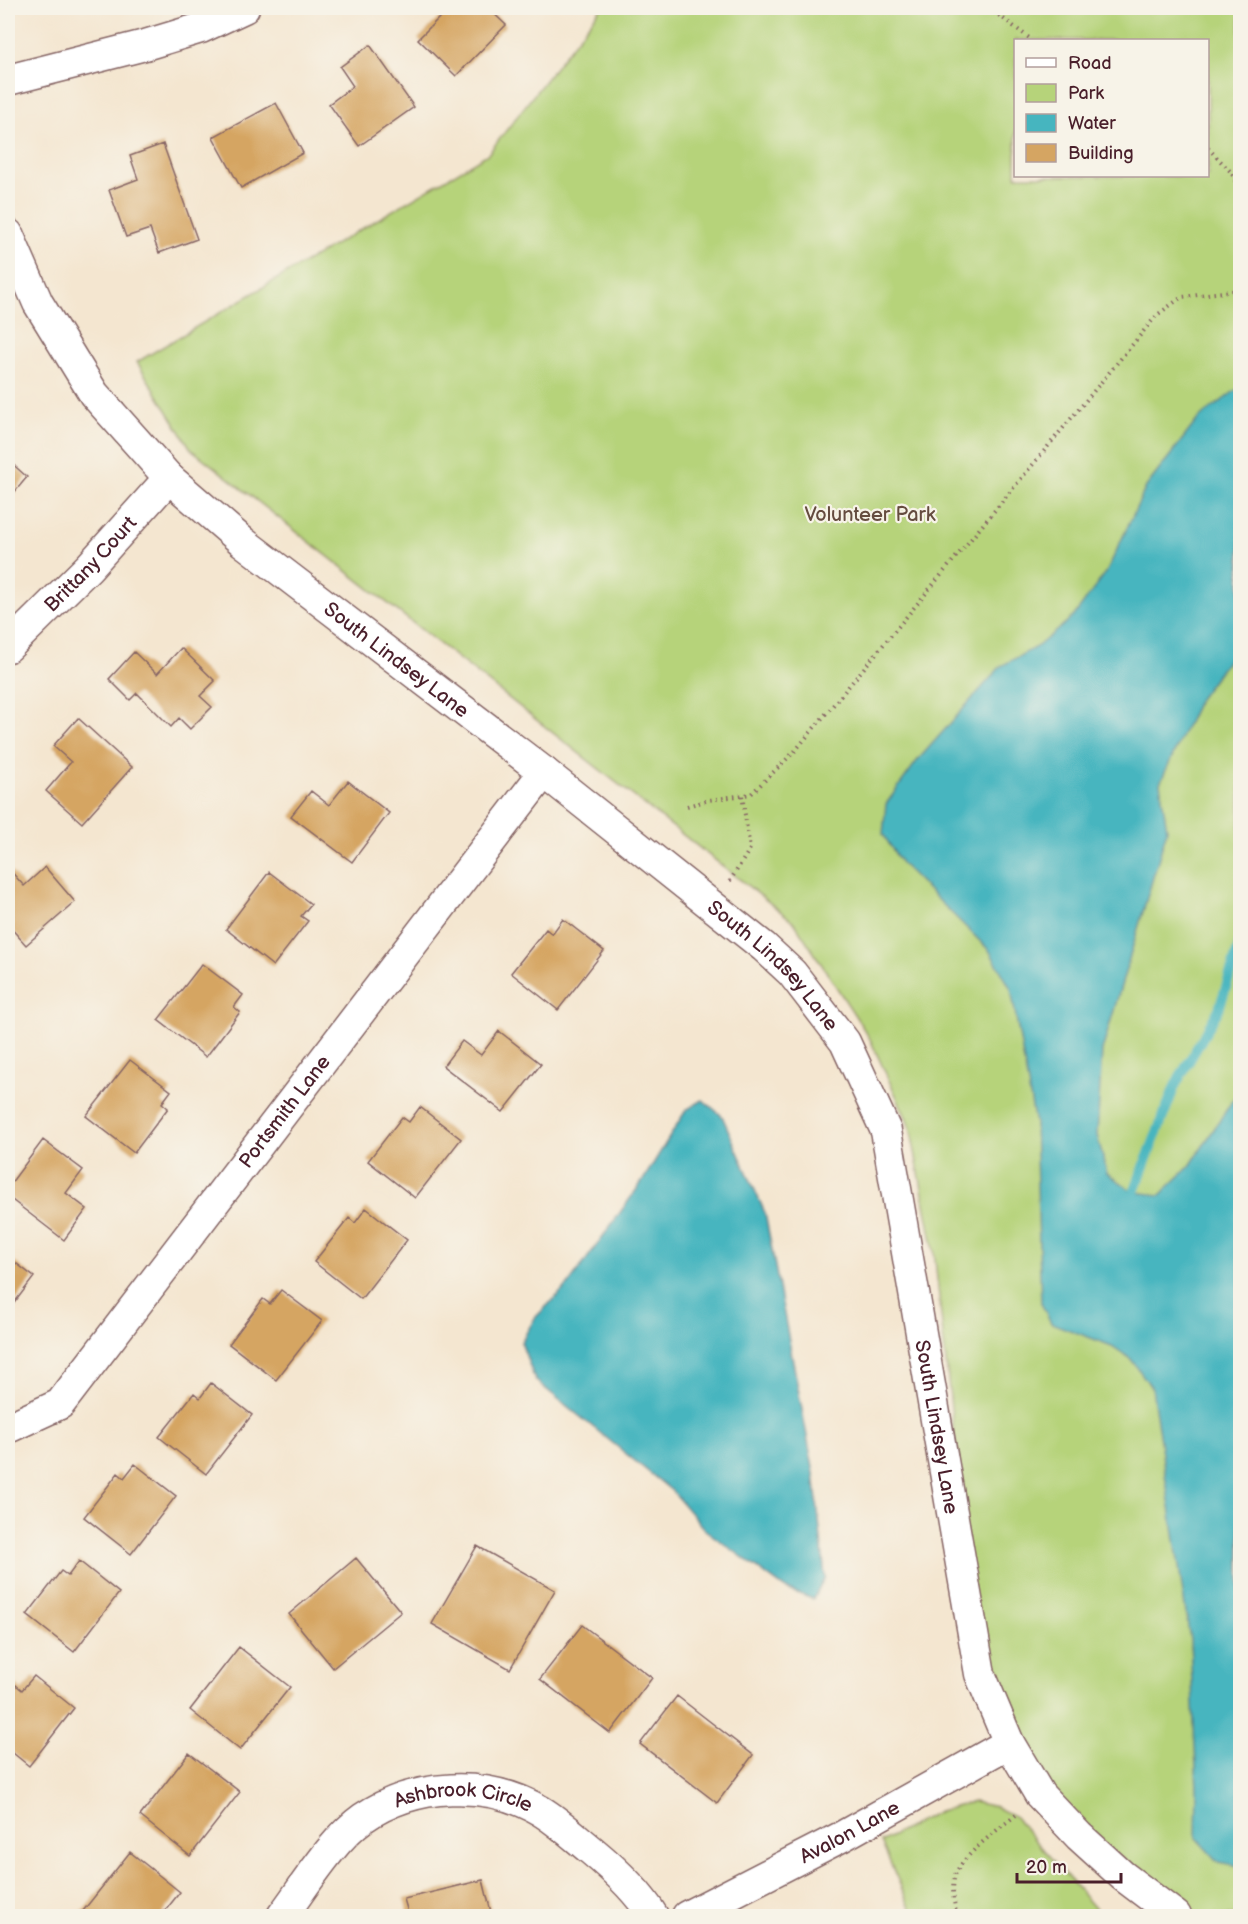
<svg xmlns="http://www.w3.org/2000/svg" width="1248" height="1924" viewBox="0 0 1248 1924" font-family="'Balsamiq Sans',sans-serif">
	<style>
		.green { fill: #b6d37a; stroke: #807952; stroke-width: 1.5; fill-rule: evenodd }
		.water { fill: #46b5bf; stroke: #486a75; stroke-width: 1.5 }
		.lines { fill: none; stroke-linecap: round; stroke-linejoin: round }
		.stream { stroke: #46b5bf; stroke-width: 10 }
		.building { fill: #d5a562 }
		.street-casing { stroke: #866565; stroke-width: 33 }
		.path { stroke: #866565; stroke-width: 4; stroke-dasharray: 1.5 4.5; stroke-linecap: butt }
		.street { stroke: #fff; stroke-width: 30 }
		.labels { text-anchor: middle; stroke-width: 4.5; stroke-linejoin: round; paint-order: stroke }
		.park-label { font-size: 20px; fill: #654c3f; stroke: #f7f3e8 }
		.street-label { font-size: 20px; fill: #4a1f2b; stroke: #f7f3e8 }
	</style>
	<rect width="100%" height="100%" fill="#f7f3e8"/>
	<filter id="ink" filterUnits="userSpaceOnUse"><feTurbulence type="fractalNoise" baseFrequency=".0167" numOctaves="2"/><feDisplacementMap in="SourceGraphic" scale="12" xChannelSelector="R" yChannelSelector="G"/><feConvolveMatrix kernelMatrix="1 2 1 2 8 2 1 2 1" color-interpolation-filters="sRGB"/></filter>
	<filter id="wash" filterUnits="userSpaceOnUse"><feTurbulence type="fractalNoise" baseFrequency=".008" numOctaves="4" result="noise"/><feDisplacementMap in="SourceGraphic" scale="24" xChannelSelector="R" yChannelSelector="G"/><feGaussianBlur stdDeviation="1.35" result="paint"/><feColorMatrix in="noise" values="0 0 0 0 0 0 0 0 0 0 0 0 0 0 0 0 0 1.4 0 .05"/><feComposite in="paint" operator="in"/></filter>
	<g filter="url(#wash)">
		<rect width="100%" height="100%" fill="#f4e6d0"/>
		<path class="green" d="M601,8H1240V1916H1198L1050,1805L980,1674L934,1251L910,1126L869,1037L794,922L191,449L137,362L488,154ZM1016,40H1208V176H1016Z
			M973,1802L996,1807L1014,1816L1102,1916H914L881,1842L939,1811Z"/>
		<path class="water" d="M1236,390H1240V644L1199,699L1160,783L1167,830L1102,1051L1097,1135L1107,1173L1134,1192L1160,1195L1190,1166L1240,1089V1866L1218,1862L1196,1838L1197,1789L1190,1640L1152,1388L1131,1359L1112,1346L1051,1323L1041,1303L1035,1124L1011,989L989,950L901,863L883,834L886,804L917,761L1001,666L1038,646L1074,616L1107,571L1146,487L1198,419Z
			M703,1100L722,1116L765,1213L814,1473L825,1577L813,1599L786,1589L704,1529L672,1491L535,1380L521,1342L535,1318L568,1285L642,1182L686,1110Z"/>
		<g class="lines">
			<path class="stream" d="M1134,1192L1175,1086L1219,1009L1240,943"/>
		</g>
		<g id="blocks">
			<path class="building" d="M438,8H488L506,25L456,76L418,39L444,13Z
				M370,45L414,107L359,146L329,104L353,86L340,67Z
				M276,103L303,153L241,188L213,137Z
				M163,144L197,239L159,253L150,229L126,237L109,190L138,179L130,156Z
				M8,460L27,477L8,500Z
				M181,648L215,681L200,696L212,707L190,729L179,718L171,727L137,693L130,700L109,679L134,652L157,674Z
				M78,718L132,767L82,823L46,791L71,762L53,746Z
				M348,781L389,813L352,862L291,816L311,791L329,805Z
				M45,867L75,902L26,945L8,925V868L24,886Z
				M269,872L311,904L301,916L308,921L273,966L226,929Z
				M563,919L604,951L558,1010L511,973L546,929L552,934Z
				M202,964L243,995L234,1007L240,1012L206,1057L158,1020Z
				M499,1031L541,1064L503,1112L443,1066L462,1041L481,1055Z
				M130,1060L171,1091L162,1103L168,1108L134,1153L86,1116Z
				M420,1107L461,1139L415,1198L368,1161L402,1117L409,1122Z
				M43,1140L83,1170L66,1193L87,1209L64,1240L8,1197V1187Z
				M366,1208L407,1240L361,1299L314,1262L349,1218L355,1223Z
				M8,1257L34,1277L8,1311Z
				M281,1290L322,1321L276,1380L229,1344L263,1299L270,1304Z
				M211,1383L252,1415L206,1474L159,1437L194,1393L200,1398Z
				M135,1464L176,1496L131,1554L84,1517L118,1473L124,1478Z
				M477,1546L555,1590L510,1669L432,1624Z
				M356,1558L401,1612L333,1668L289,1614Z
				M79,1561L119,1593L74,1652L27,1615L61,1571L68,1576Z
				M582,1625L652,1678L610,1733L540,1679Z
				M239,1647L290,1687L240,1750L190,1710Z
				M34,1676L74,1708L29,1766L8,1749V1696L16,1685L22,1690Z
				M677,1696L753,1755L717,1803L640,1744Z
				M189,1753L240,1792L190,1856L140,1816Z
				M130,1852L180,1892L161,1916H79Z
				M483,1880L492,1916H409L404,1899Z"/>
		</g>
	</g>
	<g filter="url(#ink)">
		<use href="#blocks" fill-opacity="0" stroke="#866565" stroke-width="1.5"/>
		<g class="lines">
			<g class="street-casing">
				<g id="street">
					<path d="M8,80L145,45L201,28L244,8"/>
					<path id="s1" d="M8,234L38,303L94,394L169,478L243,542L544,772L764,947L792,973L845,1042L886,1131L980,1674L1009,1743L1040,1795L1079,1836L1123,1876L1176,1916"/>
					<path id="s2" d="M8,647L89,567L169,478"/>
					<path id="s3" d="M8,1428L60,1404L544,772"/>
					<path id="s4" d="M282,1916C304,1887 333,1839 363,1818C414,1783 487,1779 541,1811C559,1822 575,1837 591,1850C614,1869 638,1891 653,1916"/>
					<path id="s5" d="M687,1916L841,1837L1009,1743"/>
				</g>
			</g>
			<path class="path" d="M989,8L1032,40
				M1208,148L1231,172L1240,190
				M687,806L709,800L751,794L795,751L1157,315L1182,297L1240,290
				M730,881L750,849L742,795
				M957,1916C954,1905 952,1891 954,1879C957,1859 1000,1828 1016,1815"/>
			<use href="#street" class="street"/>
		</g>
	</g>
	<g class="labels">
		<g class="park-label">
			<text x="870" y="521">Volunteer Park</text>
		</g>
		<g class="street-label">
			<text dy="7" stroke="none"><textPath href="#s2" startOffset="117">Brittany Court</textPath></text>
			<text dy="7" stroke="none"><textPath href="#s1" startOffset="586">South Lindsey Lane</textPath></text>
			<text dy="7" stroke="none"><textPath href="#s1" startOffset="1072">South Lindsey Lane</textPath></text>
			<text dy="7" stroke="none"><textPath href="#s3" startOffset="426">Portsmith Lane</textPath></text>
			<text dy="7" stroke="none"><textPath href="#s1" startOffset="1576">South Lindsey Lane</textPath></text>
			<text dy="7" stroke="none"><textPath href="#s4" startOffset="234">Ashbrook Circle</textPath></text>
			<text dy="7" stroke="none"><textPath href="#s5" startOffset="183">Avalon Lane</textPath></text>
		</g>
	</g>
	<rect width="1248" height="1924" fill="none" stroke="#f7f3e8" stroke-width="30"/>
	<rect x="1014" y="39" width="195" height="138" fill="#f7f3e8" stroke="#b29e9c" stroke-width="1.5"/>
	<rect x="1026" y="58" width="30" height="9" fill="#ffffff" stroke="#b29e9c" stroke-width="1.5"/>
	<text x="1068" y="69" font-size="18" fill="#4a1f2b">Road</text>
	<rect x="1026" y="84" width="30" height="18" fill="#b6d37a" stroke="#b29e9c" stroke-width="1.5"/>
	<text x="1068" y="99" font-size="18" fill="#4a1f2b">Park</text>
	<rect x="1026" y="114" width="30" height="18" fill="#46b5bf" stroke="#b29e9c" stroke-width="1.5"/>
	<text x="1068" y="129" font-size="18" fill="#4a1f2b">Water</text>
	<rect x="1026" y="144" width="30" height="18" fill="#d5a562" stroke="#b29e9c" stroke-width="1.5"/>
	<text x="1068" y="159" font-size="18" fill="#4a1f2b">Building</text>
	<path d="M1017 1873v9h104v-9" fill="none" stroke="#4a1f2b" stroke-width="3"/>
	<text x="1026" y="1873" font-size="18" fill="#4a1f2b" stroke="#f7f3e8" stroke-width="4.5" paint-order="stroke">20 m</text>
</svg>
